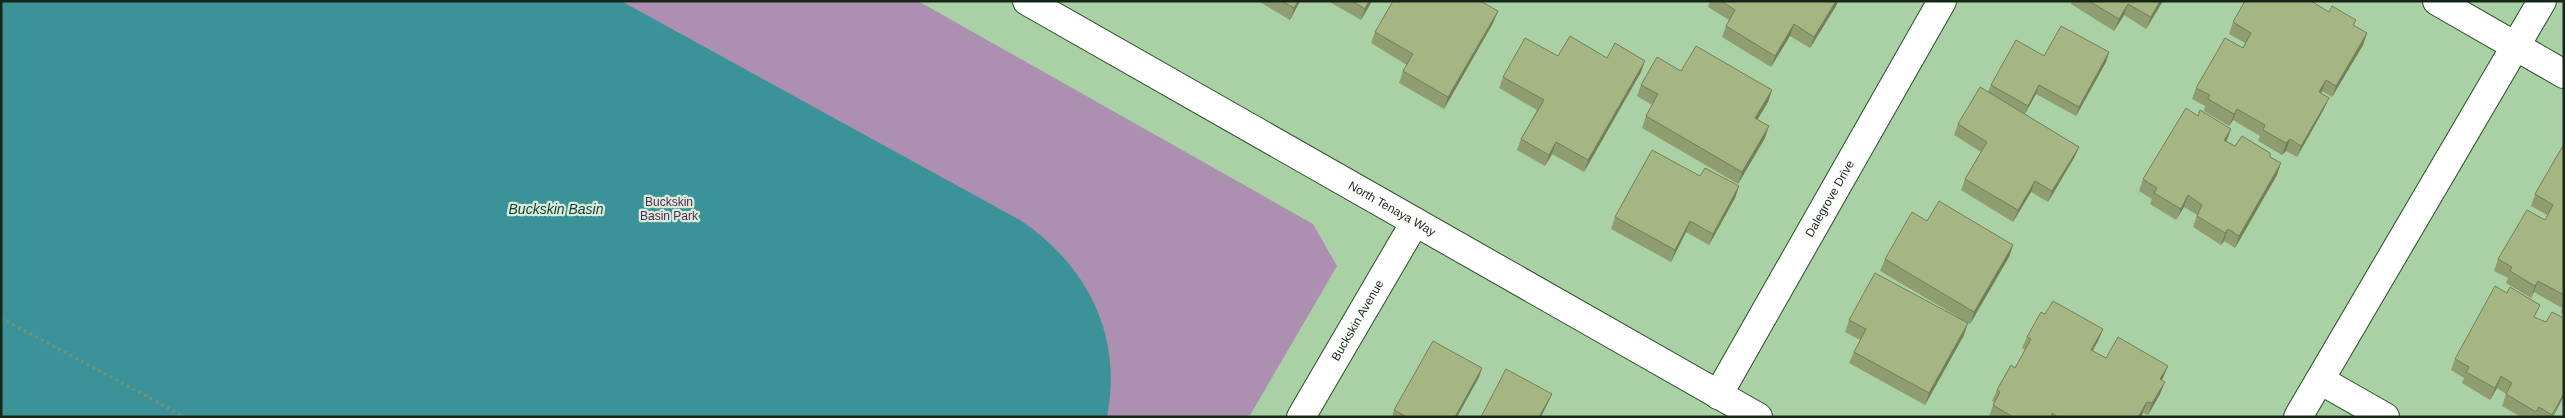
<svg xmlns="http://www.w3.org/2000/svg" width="2565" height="418" viewBox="0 0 2565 418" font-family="Arial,sans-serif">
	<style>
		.green { fill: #ad8fb1 }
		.water { fill: #3b9399 }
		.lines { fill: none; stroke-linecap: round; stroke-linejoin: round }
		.minor-casing { stroke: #2b4e28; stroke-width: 30 }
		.major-casing { stroke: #2b4e28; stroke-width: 30 }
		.path { stroke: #769472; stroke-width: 3; stroke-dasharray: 2.5 4; stroke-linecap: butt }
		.minor { stroke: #fff; stroke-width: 28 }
		.major { stroke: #fff; stroke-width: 28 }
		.wall { fill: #8f9d70 }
		.shaded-wall { fill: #747f5b }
		.building { fill: #a6b682; stroke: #747f5b }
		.labels { text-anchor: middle; stroke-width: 4.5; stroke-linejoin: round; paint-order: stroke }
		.street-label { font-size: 12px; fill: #172616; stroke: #d8ecd5 }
		.park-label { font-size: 12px; fill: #57245f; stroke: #d8ecd5 }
		.water-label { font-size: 14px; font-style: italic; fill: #123b3e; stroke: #d8ecd5 }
	</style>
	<rect width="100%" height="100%" fill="#aad1a5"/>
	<path class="green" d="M1,1H918L1313,224L1337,266L1249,417H1Z"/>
	<path class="water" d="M1,1H621L1020,220C1087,265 1123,335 1107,417H1Z"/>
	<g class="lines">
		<g class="minor-casing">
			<g id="minor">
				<path d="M2437,1L2564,74"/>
				<path d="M2320,380L2385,417"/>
				<path id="s1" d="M1718,395L1942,1"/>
				<path id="s2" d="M1301,417L1415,222"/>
				<path d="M2298,417L2542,1"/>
			</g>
		</g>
		<g class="major-casing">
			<g id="major">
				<path id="s3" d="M1027,1L1758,417"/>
			</g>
		</g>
		<path class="path" d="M1,318L185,417"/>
		<use href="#minor" class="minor"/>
		<use href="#major" class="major"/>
	</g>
	<path class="wall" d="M1258,1H1300L1290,20Z
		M1328,1H1372L1361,20Z
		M1710,1H1838L1836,6L1810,48L1790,36L1771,67L1722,37L1726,26L1729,20L1708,7Z
		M2072,1H2163L2146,29L2124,15L2114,31L2071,4Z
		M1498,11L1493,23L1444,109L1399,83L1403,71L1407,65L1371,43L1375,32Z
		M2233,22L2354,26L2367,33L2363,45L2332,97L2322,91L2321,93L2324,109L2297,157L2286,151L2282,155L2258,141L2260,136L2233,120L2229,126L2204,111L2205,106L2192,99L2196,88L2243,48L2245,43L2229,34Z
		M2109,52L2106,62L2076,116L2036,94L2025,114L2079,147L2074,158L2048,202L2031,192L2013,222L1961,190L1965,179L1981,152L1954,135L1958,124L1988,92L1991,85L2044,56Z
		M1558,56L1607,58L1641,72L1584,172L1552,154L1545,166L1517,150L1521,139L1537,110L1499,88L1503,77Z
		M1681,71L1772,90L1768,102L1757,120L1765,138L1738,184L1642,128L1646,116L1652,105L1637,96L1641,85Z
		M2226,141L2235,146L2270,157L2277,175L2235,248L2224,241L2221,245L2193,227L2197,215L2184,207L2176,220L2150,204L2152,199L2139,191L2143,179Z
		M2564,144V315L2561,313L2562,308L2534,292L2531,298L2506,283L2508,278L2494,271L2498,259L2545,220L2547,215L2531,206L2535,194Z
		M1700,176L1739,186L1735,198L1709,245L1686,232L1671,262L1611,229L1615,217Z
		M1927,221L2013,245L2009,257L1970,324L1880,271L1885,259Z
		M2045,314L2103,329L2098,341L2093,351L2106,358L2163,378L2162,380L2160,394L2148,415L2143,413L2141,417H1989L1994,402L1992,401L1997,390L2015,368L2025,350L2022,348L2027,337Z
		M2536,318L2553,417H2521L2502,406L2506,394L2497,388L2490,400L2462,383L2464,378L2451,370L2455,359Z
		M1849,320L1964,335L1925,405L1849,363L1854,352L1860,340L1845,332Z
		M1482,368L1479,377L1457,417H1392L1394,410Z"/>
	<path class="shaded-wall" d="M1298,1H1300L1290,20L1294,8Z
		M1369,1H1372L1361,20L1365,9Z
		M1836,1H1838L1836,6L1810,48L1814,37Z
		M2160,1H2163L2146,29L2151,17Z
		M2128,4L2124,15L2114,31L2119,19Z
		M1498,11L1493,23L1444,109L1448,97Z
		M1794,24L1790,36L1771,67L1775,56Z
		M2367,33L2363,45L2332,97L2336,86Z
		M2109,52L2106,62L2076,116L2079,107Z
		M1645,61L1641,72L1584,172L1588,160Z
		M2326,80L2322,91L2314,104L2319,92Z
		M2039,85L2036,94L2024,115L2028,106Z
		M1772,90L1768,102L1751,130L1755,118Z
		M2329,98L2324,109L2297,157L2301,146Z
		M2237,109L2233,120L2229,126L2234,114Z
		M1769,126L1765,138L1738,184L1742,172Z
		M2231,129L2227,140L2220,151L2224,140Z
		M2290,139L2286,151L2282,155L2286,143Z
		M1556,142L1552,154L1545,166L1549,155Z
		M2079,147L2074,158L2048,202L2052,191Z
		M2281,163L2277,175L2235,248L2239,236Z
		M2035,181L2031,192L2013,222L2018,210Z
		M1739,186L1735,198L1709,245L1713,234Z
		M2188,195L2184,207L2176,220L2181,209Z
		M1690,221L1686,232L1671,262L1675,250Z
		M2228,229L2224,241L2221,245L2225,233Z
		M2013,245L2009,257L1970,324L1974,312Z
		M2538,281L2534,292L2531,298L2535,286Z
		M1968,323L1964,335L1925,405L1929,393Z
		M2103,329L2098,341L2086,361L2091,350Z
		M2168,366L2163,378L2156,391L2160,379Z
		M1482,368L1479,377L1457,417H1455Z
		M2501,376L2497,388L2490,400L2495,388Z
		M2165,382L2160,394L2148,415L2152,403Z
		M2564,393V396L2553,417H2552Z
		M1552,394L1548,403L1541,417H1539Z
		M2147,402L2141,417H2138Z"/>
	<path class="building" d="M1282,1H1298L1294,8Z
		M1352,1H1369L1365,9Z
		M1393,1H1480L1498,11L1448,97L1403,71L1413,54L1375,32Z
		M1721,1H1836L1814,37L1794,24L1775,56L1726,26L1735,10Z
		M2089,1H2160L2151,17L2128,4L2119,19Z
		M2245,1H2311L2329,12L2332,6L2356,20L2353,25L2367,33L2336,86L2326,80L2319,92L2329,98L2301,146L2290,139L2286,143L2263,130L2265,125L2237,109L2234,114L2208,99L2210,95L2196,88L2225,38L2243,48L2251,33L2233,22Z
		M2061,26L2109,52L2079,107L2039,85L2028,106L1991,85L2016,40L2044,56Z
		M1570,36L1607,58L1615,43L1645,61L1588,160L1556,142L1549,155L1521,139L1544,100L1503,77L1525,38L1558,56Z
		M1696,46L1772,90L1755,118L1769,126L1742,172L1646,116L1658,94L1641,85L1657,57L1681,71Z
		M1980,87L2079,147L2052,191L2035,181L2018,210L1965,179L1987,142L1958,124Z
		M2186,108L2198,116L2200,110L2231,129L2224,140L2235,146L2242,136L2270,153V157L2281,163L2239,236L2228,229L2225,233L2197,216L2202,205L2188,195L2181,209L2154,193L2157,188L2143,179Z
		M2564,144V295L2538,281L2535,286L2510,271L2512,267L2498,259L2527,210L2545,220L2553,205L2535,194Z
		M1652,150L1700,176L1705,168L1739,186L1713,234L1690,221L1675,250L1615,217Z
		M1939,201L2013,245L1974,312L1885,259L1912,212L1927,221Z
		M1875,273L1968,323L1929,393L1854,352L1866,329L1849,320Z
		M2495,286L2507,293L2510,287L2540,305L2534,317L2546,322L2552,312L2564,318V393L2552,415L2539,407L2536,412L2506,394L2512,383L2501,376L2495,388L2466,372L2469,367L2455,359Z
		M2053,301L2103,329L2091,350L2106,358L2118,337L2168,366L2160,379L2165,382L2152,403L2147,402L2138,417H2058L2052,413L2051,417H2013L1993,405L2000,392L1997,390L2011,365L2015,368L2031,339L2027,337L2041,312L2045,314Z
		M1433,341L1482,368L1455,417H1407L1394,410Z
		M1506,369L1552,394L1539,417H1481Z"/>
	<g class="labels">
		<g class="street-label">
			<text dy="4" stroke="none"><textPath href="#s1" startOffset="226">Dalegrove Drive</textPath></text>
			<text dy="4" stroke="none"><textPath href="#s3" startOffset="420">North Tenaya Way</textPath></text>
			<text dy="4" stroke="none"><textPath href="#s2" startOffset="112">Buckskin Avenue</textPath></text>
		</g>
		<g class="park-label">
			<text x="669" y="206">Buckskin<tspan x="669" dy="14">Basin Park</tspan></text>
		</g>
		<g class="water-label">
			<text x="556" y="214">Buckskin Basin</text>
		</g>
	</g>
	<rect width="2565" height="418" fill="none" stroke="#172616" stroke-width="5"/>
</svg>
